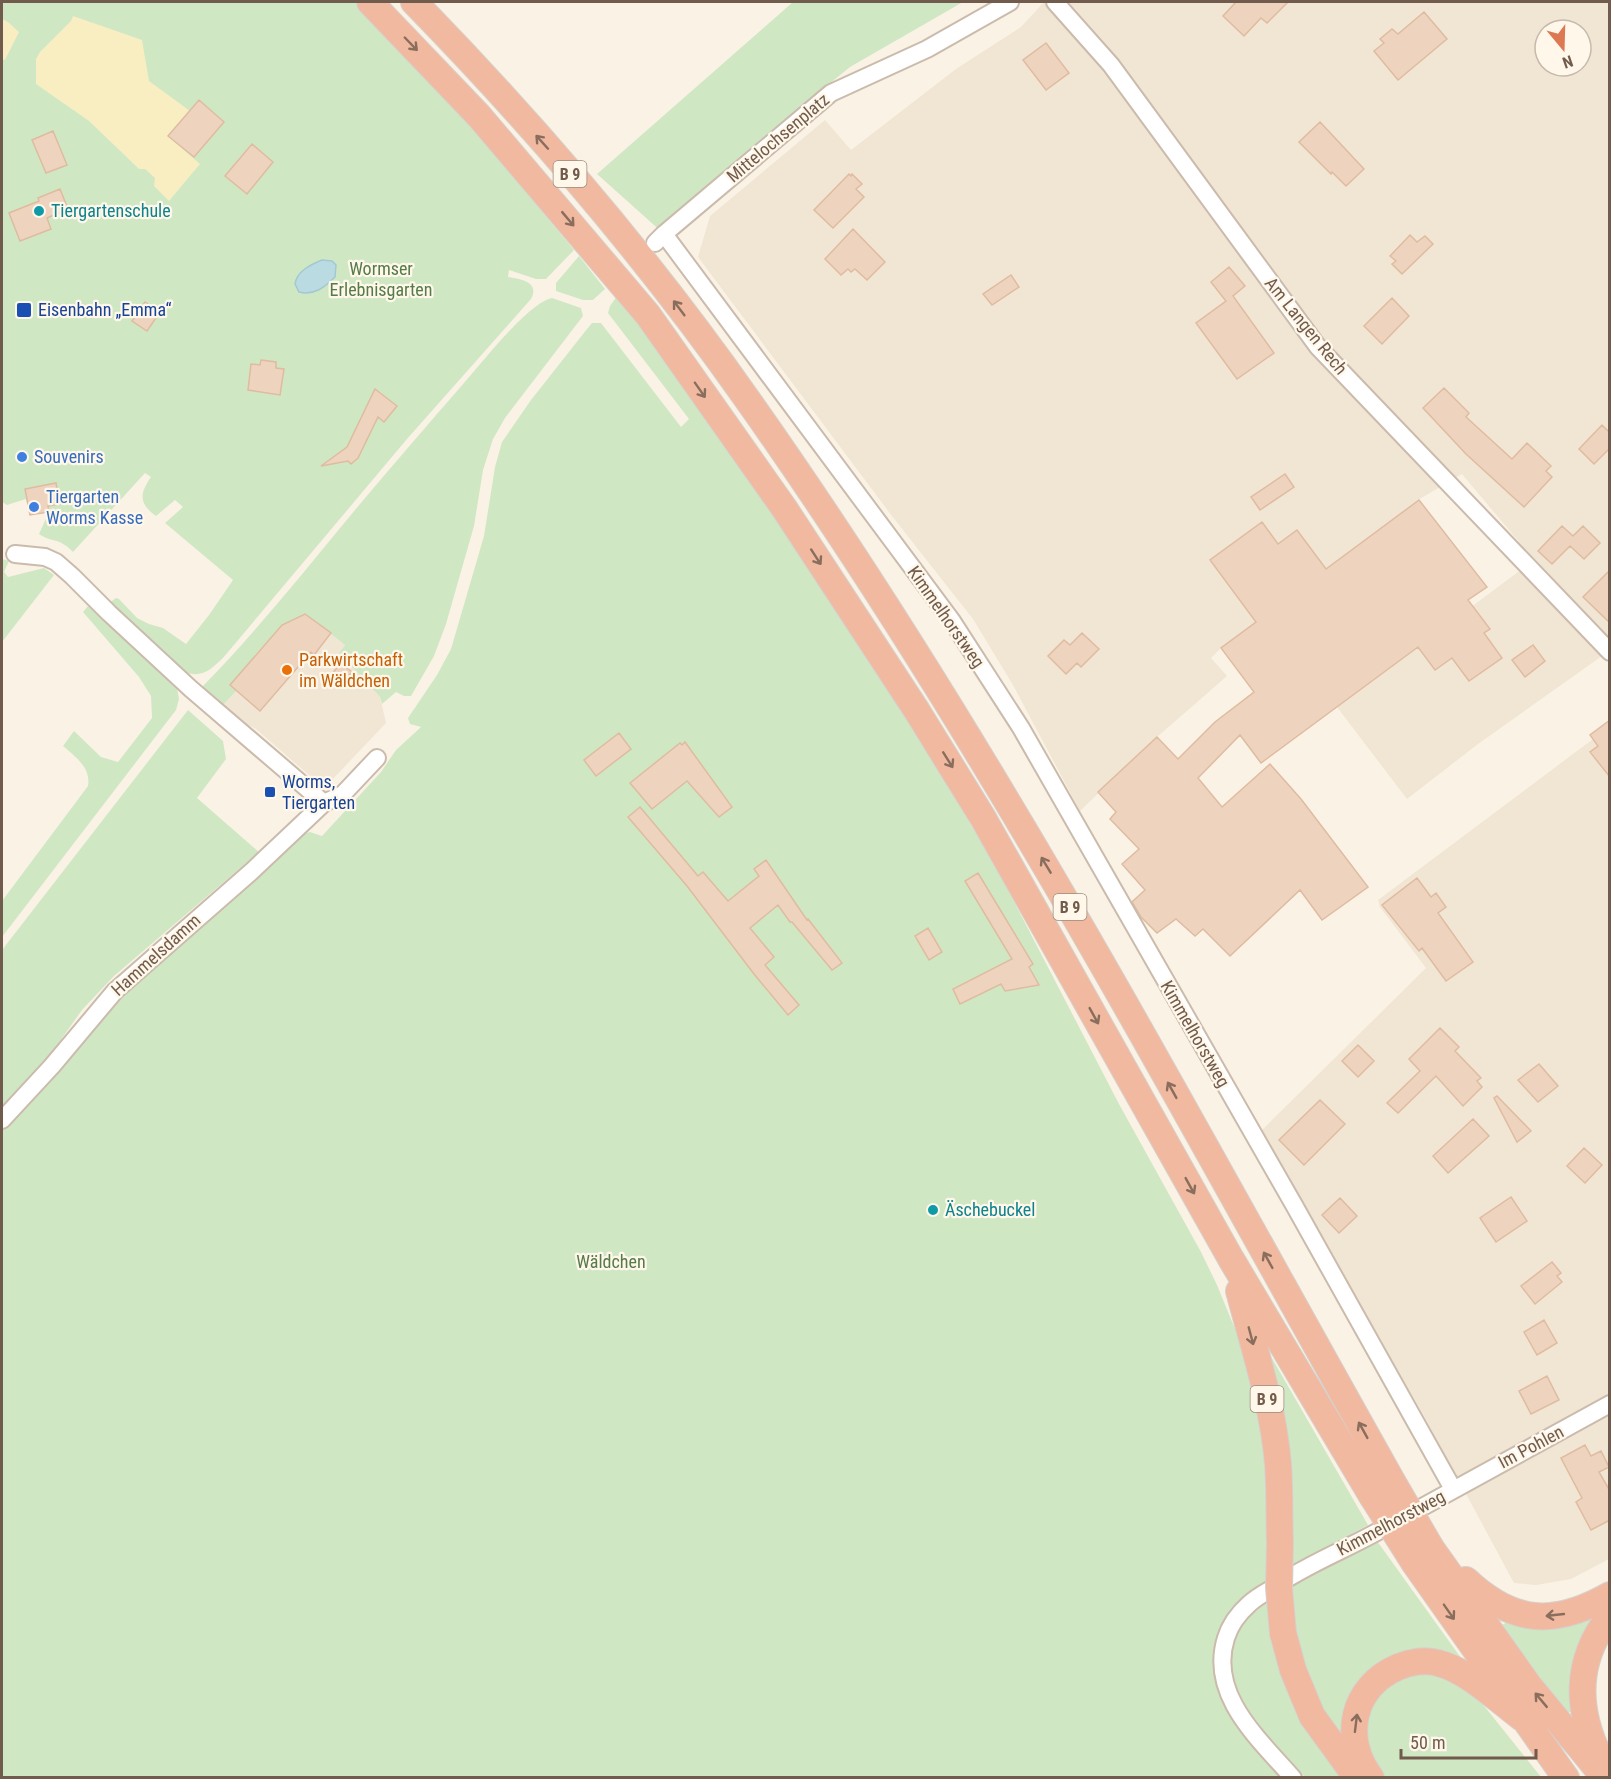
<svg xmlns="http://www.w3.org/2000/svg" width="1611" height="1779" viewBox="0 0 1611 1779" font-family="'Roboto Condensed',sans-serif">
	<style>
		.residential { fill: #f1e5d4; fill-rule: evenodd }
		.green { fill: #d0e7c4 }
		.sand { fill: #f8eec2 }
		.water { fill: #bbdbe2; stroke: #a2c9d3; stroke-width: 1.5 }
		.building { fill: #eed4be; stroke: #dfbba0; stroke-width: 1.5 }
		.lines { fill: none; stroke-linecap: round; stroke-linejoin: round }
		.minor-casing { stroke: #cbbbac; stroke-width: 20 }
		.highway-casing { stroke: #d7d1cd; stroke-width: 28 }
		.minor { stroke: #fff; stroke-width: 16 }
		.highway { stroke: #f0b9a0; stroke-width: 26 }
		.highway-bridge-casing { stroke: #d7d1cd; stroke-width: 28; stroke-linecap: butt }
		.highway-bridge { stroke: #f0b9a0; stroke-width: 26 }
		.oneway { stroke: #8a6e5d }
		.culture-dot { fill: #0f9aa8; stroke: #fef7ea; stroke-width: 2 }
		.transit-dot { fill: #1a4fb4; stroke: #fef7ea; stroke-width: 2 }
		.shop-dot { fill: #3f7fe0; stroke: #fef7ea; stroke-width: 2 }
		.food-dot { fill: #e8710a; stroke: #fef7ea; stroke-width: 2 }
		.labels { text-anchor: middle; stroke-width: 4.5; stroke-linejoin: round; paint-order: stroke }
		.shield { fill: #fef7ea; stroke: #9b8a7b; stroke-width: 1.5 }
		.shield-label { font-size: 16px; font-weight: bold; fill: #715b4c }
		.street-label { font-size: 18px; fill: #715b4c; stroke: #fef7ea }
		.culture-label { font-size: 18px; fill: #0d838f; stroke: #fef7ea; text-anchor: start }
		.park-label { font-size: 18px; fill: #547b48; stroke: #fef7ea }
		.transit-label { font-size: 18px; fill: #164399; stroke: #fef7ea; text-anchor: start }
		.shop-label { font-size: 18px; fill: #366cbe; stroke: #fef7ea; text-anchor: start }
		.food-label { font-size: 18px; fill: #c56008; stroke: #fef7ea; text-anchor: start }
	</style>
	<rect width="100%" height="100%" fill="#faf3e5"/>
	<path class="residential" d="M1044,2H1609V651L1478,744L1407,799L1337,707L1518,572L1536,562L1462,474L1418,500L1221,648L1211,658L1227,676L1157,737L1080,811L1013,685L973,619L892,516L698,257L710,216L825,120L851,150L956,69L1021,27ZM1545,30H1581V66H1545Z
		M305,614L345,645L339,653L380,697L386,723L331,781L326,782H317L256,729L246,724L223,705L237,690L230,685L273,635L286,623Z
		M1609,727V1559L1571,1579L1536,1585L1514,1583L1423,1414L1261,1131L1426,968L1380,907L1378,900Z"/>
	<path class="green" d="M2,2H355L463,116L574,250L546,279H536L509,270L508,277C521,279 540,282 531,299L407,439L223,658C210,670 204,677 186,673L109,603L116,598L119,599L137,618L149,624L163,628L186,644L209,615L233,580L165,523L183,507L175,500L156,516C139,504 139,494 151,477L145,473L73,552C59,537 52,543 39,534L49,512L48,507L29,510L26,499L7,505L2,502Z
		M793,2H963L850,67L775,128L664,234L597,174Z
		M579,256L605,289L593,300H583L556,291V283Z
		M617,296L721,436L792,538L913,728L995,865L1119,1104L1201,1252L1217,1285L1242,1346L1267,1452L1269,1580C1257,1587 1245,1594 1235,1605C1206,1637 1210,1687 1234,1721C1249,1741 1267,1759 1284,1777L2,1778V1124L107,1005L303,834L310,832L322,836L381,772L396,750L421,727L410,724L408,718L437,675L451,649L484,536L495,467L502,442L531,400L587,329L592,323H601L681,427L689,419L608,313L610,306Z
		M552,298L581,308L583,316L505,418L493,439L483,470L474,526L446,624L434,656L411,696H404L396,692L382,704L380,697L339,653L345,645L305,614C273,629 253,658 231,684L237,690L223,705L202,687C253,635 299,578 345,522C384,475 424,429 464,383C482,363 528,303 552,298Z
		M2,559L9,561L4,572L8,577L44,568L54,575L2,642Z
		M88,606L176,682L179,699L176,710L2,937V901L88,786C91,768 76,757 63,746L74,731L101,757L118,762L152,718L151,696L139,677L83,612Z
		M188,710L223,741L226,759L197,798L259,852L114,976L82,1010L50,1055L2,1107V950Z
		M1265,1346L1368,1525L1292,1567Z
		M1377,1541L1469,1669L1398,1657L1349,1750C1340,1735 1329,1721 1320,1706C1299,1672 1294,1627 1292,1587Z
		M1270,1599L1346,1777H1305C1257,1724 1184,1660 1270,1599Z
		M1587,1618L1592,1622L1573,1711L1566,1713L1502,1625L1507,1622L1531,1625Z
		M1440,1671L1477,1697L1541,1777H1379L1362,1725L1382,1685L1399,1675Z"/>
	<path class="sand" d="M73,16L142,40L149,81L190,111L168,136L200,164L169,201L154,186L155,178L145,169H139L89,121L36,84V59L40,52L71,21Z
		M2,19L8,22L19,32L5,60L2,59Z"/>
	<path class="water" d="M322,260L332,261L336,265L335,277C325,287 314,296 299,292L295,284C297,271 310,265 322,260Z"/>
	<path class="building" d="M1236,2H1288L1267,23L1261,18L1244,36L1223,16Z
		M1424,12L1447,39L1398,80L1374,51L1384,43L1380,39L1392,29L1398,34Z
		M1046,43L1069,73L1046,90L1023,60Z
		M199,100L224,122L194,157L168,136Z
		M1320,122L1364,169L1346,186L1332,172L1331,174L1299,142Z
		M53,131L67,165L46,173L32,140Z
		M252,144L273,162L247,194L225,176Z
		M849,174L851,176L852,174L862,184L856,189L864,197L833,228L814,210Z
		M60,189L68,209L47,218L51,229L20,241L9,213L39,201L38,198Z
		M853,229L885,262L867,280L855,269L851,272L848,269L841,275L825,259Z
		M1410,235L1417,242L1425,236L1433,244L1402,274L1392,264L1396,261L1390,256Z
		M1229,267L1245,286L1233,296L1274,353L1237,379L1196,323L1226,301L1211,282Z
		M1011,275L1019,287L992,305L983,294Z
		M1392,298L1409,316L1382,344L1364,326Z
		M145,302L160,312L147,331L132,321Z
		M261,360L276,362V368L284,369L280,395L248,390L251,364L260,365Z
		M1444,388L1469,413L1466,417L1512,459L1527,443L1551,466L1546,471L1552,477L1524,507L1466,454L1423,408Z
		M375,389L397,406L384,422L378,417L358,458L351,464L348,461L321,466L347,447Z
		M1602,425L1610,433V448L1594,464L1579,449Z
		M1285,474L1294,487L1260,510L1251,497Z
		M56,483L60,504L48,506L49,512L30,515L25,489Z
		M1419,500L1487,587L1468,600L1490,629L1484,633L1502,658L1469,681L1452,658L1435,670L1418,647L1261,763L1240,735L1198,778L1222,807L1270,764L1301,799L1368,887L1322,920L1300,890L1230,956L1203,929L1195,936L1176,919L1157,933L1141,917L1132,902L1145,890L1122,864L1139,849L1110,819L1116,812L1098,792L1157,737L1178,759L1215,722L1254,692L1221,648L1256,622L1210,560L1262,522L1278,544L1297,530L1326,569Z
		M1562,526L1573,536L1583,526L1600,543L1584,559L1570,546L1552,564L1538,551Z
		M1610,570V623L1583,597Z
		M305,614L331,633L314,655L311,652L260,711L230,685L282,625Z
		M1082,633L1099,649L1081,667L1077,663L1066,674L1048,656L1064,640L1070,645Z
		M1533,645L1545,661L1525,677L1512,660Z
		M341,663L352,672L341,685L330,676Z
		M1610,720V777L1590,752L1598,746L1590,735Z
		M619,733L631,749L596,776L584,760Z
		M685,742L732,807L719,817L687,781L652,809L630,783L680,743L682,745Z
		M640,807L698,876L703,872L728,901L759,876L754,869L766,860L807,920L808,919L842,963L832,970L792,922H790L778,905L750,928L774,957L765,965L799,1005L788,1015L754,974L687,886L628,817Z
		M978,873L1033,964L1029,967L1039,985L1005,991L1001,984L960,1004L953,989L1012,959L965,881Z
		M1417,878L1431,897L1436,893L1446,907L1438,913L1473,962L1446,981L1422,948L1419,951L1382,905Z
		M928,928L942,952L929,960L915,936Z
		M1440,1028L1459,1047L1455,1051L1481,1078L1477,1081L1482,1087L1463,1106L1436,1076L1398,1113L1387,1103L1420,1071L1409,1059Z
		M1358,1045L1374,1061L1358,1077L1342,1061Z
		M1539,1064L1558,1086L1538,1102L1518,1080Z
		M1497,1096L1531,1131L1517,1142L1494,1098Z
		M1320,1100L1345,1124L1304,1165L1279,1140Z
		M1473,1119L1489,1136L1448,1173L1433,1156Z
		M1584,1148L1602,1165L1585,1183L1567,1166Z
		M1511,1197L1527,1221L1496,1242L1480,1218Z
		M1340,1198L1357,1216L1339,1233L1322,1215Z
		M1552,1262L1561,1273L1557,1276L1562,1282L1535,1304L1521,1286Z
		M1544,1320L1557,1343L1537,1355L1524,1332Z
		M1547,1376L1559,1400L1531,1414L1519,1391Z
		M1585,1445L1591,1456L1601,1451L1609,1467L1599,1472L1610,1491V1520L1591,1530L1576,1502L1582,1498L1561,1458Z"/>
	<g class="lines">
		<g class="minor-casing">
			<path id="minor" d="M1055,2L1111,65L1318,347L1610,652
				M664,234L952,621L1021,728L1294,1205L1453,1489
				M655,243L664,234L831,93L927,49L1010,2
				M15,554L45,557L56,562L72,576L109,613L191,689L324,803
				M2,1120L52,1066L115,991L252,871L324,803L343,794L377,758
				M1293,1778C1259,1739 1208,1695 1226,1638C1230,1625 1239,1613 1249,1604C1255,1598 1264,1593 1271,1589C1304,1566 1340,1552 1375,1533C1453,1490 1531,1447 1610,1404"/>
		</g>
		<g class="highway-casing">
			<path id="highway" d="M370,2L479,116L648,315L784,508L917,711L983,818L1231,1259L1372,1496
				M414,2C534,125 648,258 747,399C990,742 1186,1115 1392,1481
				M1239,1291C1254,1348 1273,1405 1278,1464C1280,1490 1279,1517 1280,1543
				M1431,1548L1530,1687L1605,1778
				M1415,1564L1566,1778
				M1466,1580C1513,1624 1554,1627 1610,1595
				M1283,1633L1293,1670L1312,1716L1357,1778
				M1601,1760C1576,1711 1574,1661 1610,1616
				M1371,1778C1341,1738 1352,1687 1398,1667C1410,1662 1426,1659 1438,1663C1467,1670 1498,1700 1522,1718"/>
		</g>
		<use href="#minor" class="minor"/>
		<use href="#highway" class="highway"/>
		<g class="highway-bridge-casing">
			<path id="highway-bridge" d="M1392,1481L1431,1548
				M1372,1496L1415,1564
				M1280,1543L1279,1588L1283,1633"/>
		</g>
		<use href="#highway-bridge" class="highway-bridge"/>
	</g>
	<defs><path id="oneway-shaft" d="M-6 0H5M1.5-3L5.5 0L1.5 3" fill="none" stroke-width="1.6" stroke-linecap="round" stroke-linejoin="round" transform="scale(1.5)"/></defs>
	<g class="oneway">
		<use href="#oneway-shaft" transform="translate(411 44) rotate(46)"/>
		<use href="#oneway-shaft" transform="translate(542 142) rotate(-132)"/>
		<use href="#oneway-shaft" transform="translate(568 219) rotate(50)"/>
		<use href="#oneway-shaft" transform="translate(679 308) rotate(-127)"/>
		<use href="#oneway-shaft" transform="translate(700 390) rotate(55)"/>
		<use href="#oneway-shaft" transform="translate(816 557) rotate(57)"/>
		<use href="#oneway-shaft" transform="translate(948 760) rotate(58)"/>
		<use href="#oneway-shaft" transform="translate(1046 865) rotate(-121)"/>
		<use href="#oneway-shaft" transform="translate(1094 1016) rotate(61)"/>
		<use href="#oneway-shaft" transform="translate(1172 1090) rotate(-119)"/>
		<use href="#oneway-shaft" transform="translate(1190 1186) rotate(61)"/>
		<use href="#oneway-shaft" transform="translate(1268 1260) rotate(-119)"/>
		<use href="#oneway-shaft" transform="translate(1251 1336) rotate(75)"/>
		<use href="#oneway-shaft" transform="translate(1363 1430) rotate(-119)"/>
		<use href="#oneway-shaft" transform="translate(1449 1612) rotate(55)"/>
		<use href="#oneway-shaft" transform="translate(1555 1615) rotate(174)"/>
		<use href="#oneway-shaft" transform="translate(1541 1700) rotate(-130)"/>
		<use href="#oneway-shaft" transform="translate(1356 1723) rotate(-83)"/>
	</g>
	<g class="culture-dot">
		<circle cx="39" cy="211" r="6"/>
		<circle cx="933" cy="1210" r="6"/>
	</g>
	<g class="transit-dot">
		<rect x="16" y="302" width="16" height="16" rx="3"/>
		<rect x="264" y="786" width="12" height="12" rx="3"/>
	</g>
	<g class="shop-dot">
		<circle cx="22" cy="457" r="6"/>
		<circle cx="34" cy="507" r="6"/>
	</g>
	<circle class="food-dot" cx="287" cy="670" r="6"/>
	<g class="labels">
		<g class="shield">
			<rect x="553.5" y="161" width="33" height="26" rx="4.5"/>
			<rect x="1053.5" y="894" width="33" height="26" rx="4.5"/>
			<rect x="1250.5" y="1386" width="33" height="26" rx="4.5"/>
		</g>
		<g class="shield-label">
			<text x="570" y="180">B 9</text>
			<text x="1070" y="913">B 9</text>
			<text x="1267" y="1405">B 9</text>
		</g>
		<g class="street-label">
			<text transform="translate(778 138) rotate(-40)" y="6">Mittelochsenplatz</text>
			<text transform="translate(1306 326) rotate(51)" y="6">Am Langen Rech</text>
			<text transform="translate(946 617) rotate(55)" y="6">Kimmelhorstweg</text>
			<text transform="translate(156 955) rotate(-42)" y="6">Hammelsdamm</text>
			<text transform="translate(1195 1034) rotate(60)" y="6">Kimmelhorstweg</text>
			<text transform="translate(1531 1447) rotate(-28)" y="6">Im Pohlen</text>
			<text transform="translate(1391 1523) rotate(-28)" y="6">Kimmelhorstweg</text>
		</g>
		<g class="culture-label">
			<text x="51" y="217">Tiergartenschule</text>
			<text x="945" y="1216">Äschebuckel</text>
		</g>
		<g class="park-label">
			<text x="381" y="275">Wormser<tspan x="381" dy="21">Erlebnisgarten</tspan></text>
			<text x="611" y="1268">Wäldchen</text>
		</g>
		<g class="transit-label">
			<text x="38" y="316">Eisenbahn „Emma“</text>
			<text x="282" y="788">Worms,<tspan x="282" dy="21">Tiergarten</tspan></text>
		</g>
		<g class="shop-label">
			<text x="34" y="463">Souvenirs</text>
			<text x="46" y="503">Tiergarten<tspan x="46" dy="21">Worms Kasse</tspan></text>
		</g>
		<g class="food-label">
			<text x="299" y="666">Parkwirtschaft<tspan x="299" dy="21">im Wäldchen</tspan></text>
		</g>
	</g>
	<rect width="1611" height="1779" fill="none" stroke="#715b4c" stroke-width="6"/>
	<g transform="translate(1563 48) rotate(161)"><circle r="28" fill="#fef7ea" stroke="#c6b9ab" stroke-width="1.5"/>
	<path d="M0-4.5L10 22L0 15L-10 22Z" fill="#dc7852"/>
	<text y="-9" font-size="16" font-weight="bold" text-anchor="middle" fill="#715b4c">N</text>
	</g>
	<path d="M1401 1749v9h135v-9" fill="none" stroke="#715b4c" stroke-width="3"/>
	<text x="1410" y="1749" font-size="18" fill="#715b4c" stroke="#fef7ea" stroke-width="4.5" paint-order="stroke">50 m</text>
</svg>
